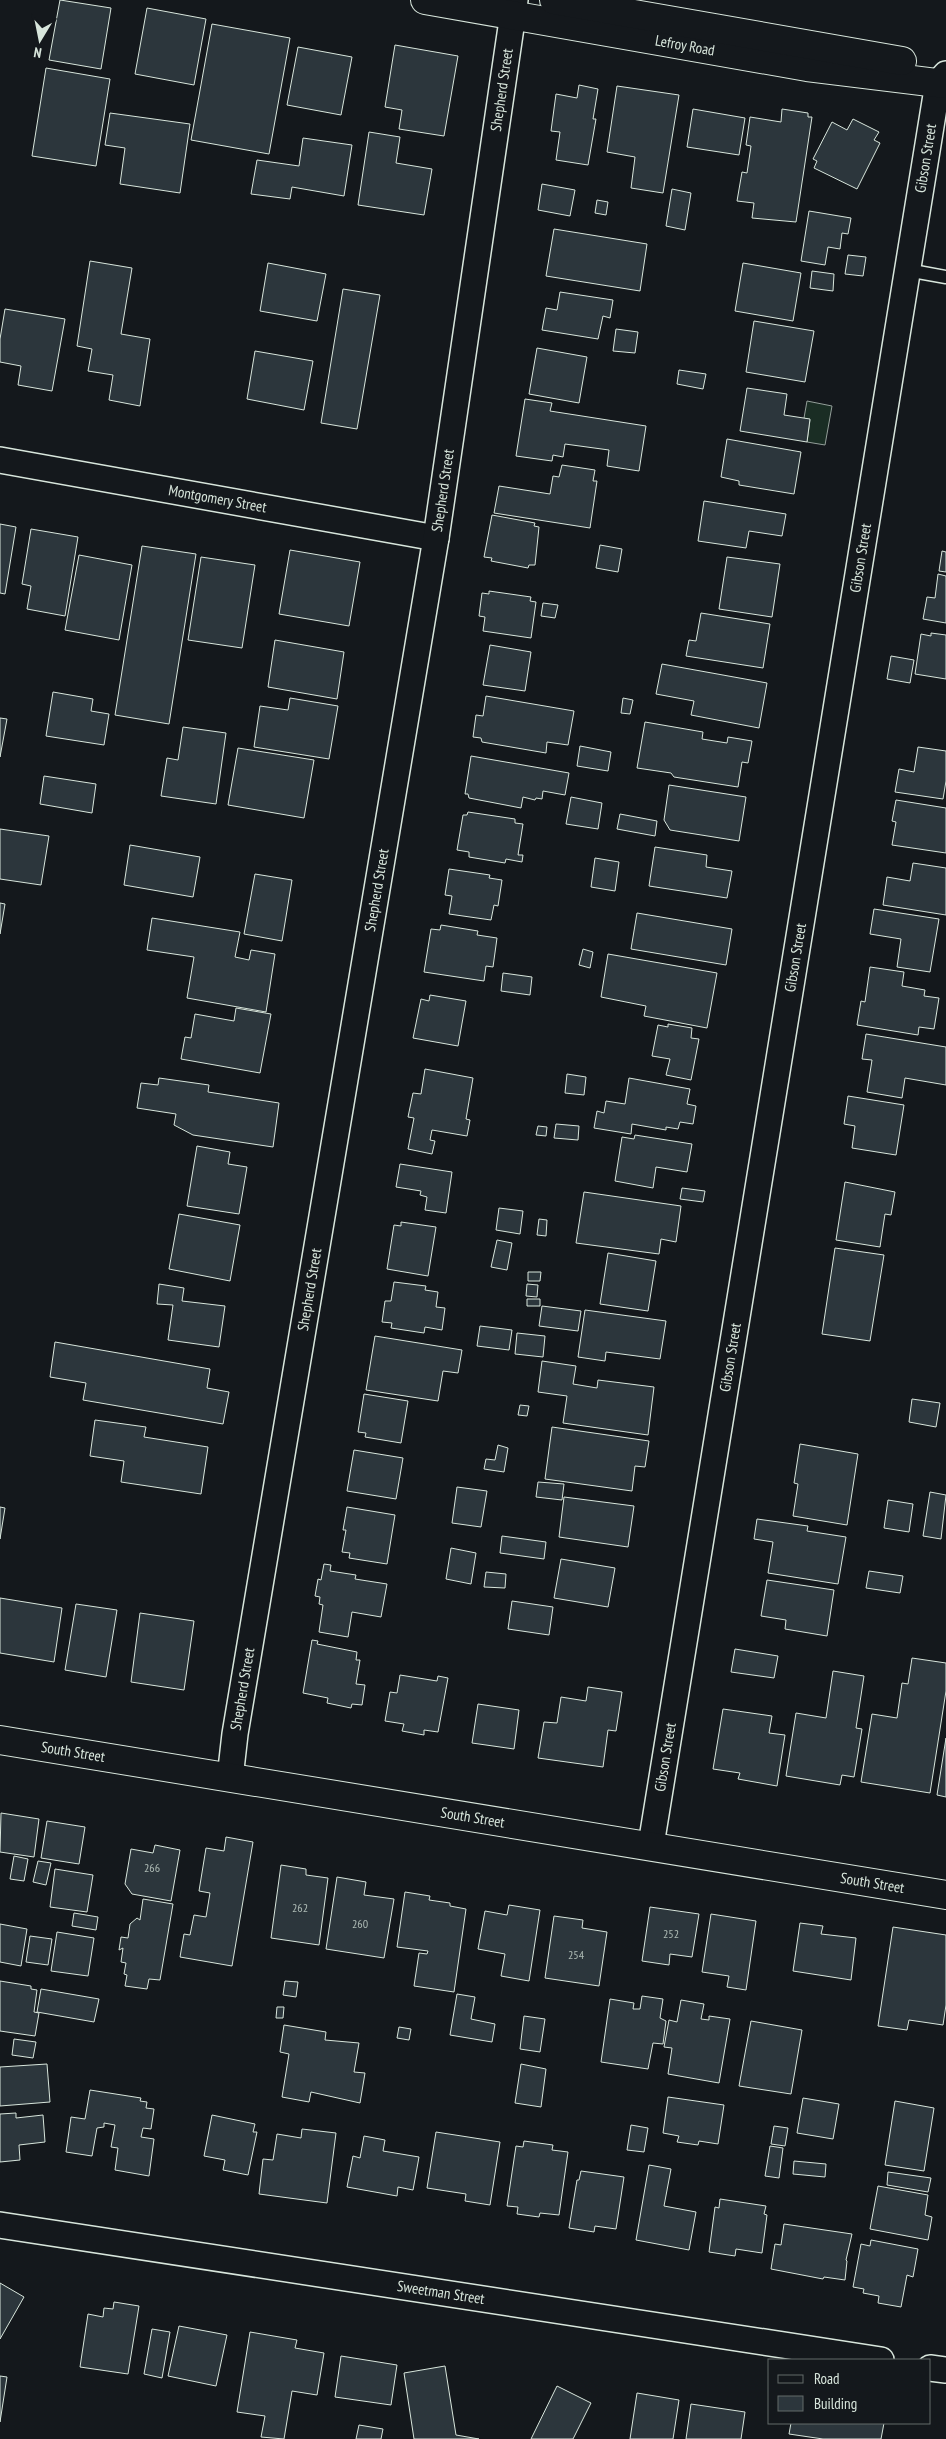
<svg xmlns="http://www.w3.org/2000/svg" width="946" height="2439" viewBox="0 0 946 2439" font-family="'PT Sans Narrow',sans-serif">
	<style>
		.green { fill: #1a2d24; stroke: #939e99 }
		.building { fill: #2c363c; stroke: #d8e6dc }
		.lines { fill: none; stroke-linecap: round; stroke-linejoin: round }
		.lane-casing { stroke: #d8e6dc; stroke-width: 15 }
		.street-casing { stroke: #d8e6dc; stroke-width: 28 }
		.secondary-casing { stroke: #d8e6dc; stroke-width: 30 }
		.primary-casing { stroke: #d8e6dc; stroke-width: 30 }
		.lane { stroke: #14181c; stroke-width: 12 }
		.street { stroke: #14181c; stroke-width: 25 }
		.secondary { stroke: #14181c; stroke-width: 28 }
		.primary { stroke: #14181c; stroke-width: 28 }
		.labels { text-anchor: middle; stroke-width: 4; stroke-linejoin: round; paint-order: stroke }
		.number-label { font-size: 12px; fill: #adbab4 }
		.street-label { font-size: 15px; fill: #d8e6dc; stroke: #14181c }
	</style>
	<rect width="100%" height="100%" fill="#14181c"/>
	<path class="green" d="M807,401L832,406L825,445L807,442L810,420L804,418Z"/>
	<path class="building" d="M60,0L111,8L101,69L49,60Z
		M147,8L206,19L194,85L135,74Z
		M212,24L290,38L269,154L191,140Z
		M395,45L458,56L444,136L399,129L402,110L385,107Z
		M298,47L352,57L341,115L287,105Z
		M46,68L110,79L96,166L32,156Z
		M579,85L598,89L593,119H596L588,165L556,160L560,132L551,131L556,94L577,98Z
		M617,86L679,95L663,193L631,188L635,157L607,152Z
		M693,109L745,118L739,155L687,147Z
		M782,109L808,113V117H812L796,222L752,218L754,203L737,201L742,172L747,173L751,146L746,145L750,117L781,122Z
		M110,113L190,124L180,193L120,184L125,148L105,145Z
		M853,119L879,132L874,140L880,143L857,189L814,168L817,161L813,159L832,122L847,130Z
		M369,132L400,137L396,163L432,169L424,215L358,205Z
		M303,138L352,145L344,196L292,187L290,199L251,194L257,160L299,166Z
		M542,184L575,190L570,216L538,210Z
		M672,189L691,193L685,230L666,226Z
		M597,200L608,202L606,215L595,213Z
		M809,211L851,218L848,234L842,233L840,249L828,247L825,265L801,261Z
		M554,229L647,244L640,291L546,276Z
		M848,255L866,257L863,276L845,274Z
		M90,261L132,268L121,334L150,339L140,406L109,400L113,375L88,371L92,349L77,346Z
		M268,263L326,274L317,321L260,311Z
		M743,263L801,273L793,321L735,311Z
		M812,271L834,274L833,291L810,288Z
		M343,289L380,295L357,429L321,423Z
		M560,292L613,300L610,318L603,316L598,339L542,330L546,308L557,310Z
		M5,309L65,319L52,391L18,385L21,366L0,362V339Z
		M754,321L814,331L805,382L746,372Z
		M616,329L638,332L635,353L613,351Z
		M537,348L587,357L579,403L529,394Z
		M255,351L313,361L304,410L247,399Z
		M679,370L706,374L703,389L677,384Z
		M747,388L787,394L784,415L810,419L807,442L740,431Z
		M525,399L552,403L550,411L646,426L639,471L607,466L609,450L565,444L563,457L553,455L552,461L516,456Z
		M727,439L801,452L794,494L739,485V481L721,477Z
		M562,465L595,470L593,481H597L590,528L494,513L499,486L550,494L553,476L559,477Z
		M704,501L786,514L782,536L749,531L746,548L698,541Z
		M492,515L535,523L534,526L539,527L535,565H529L528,568L491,561L492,558L484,557Z
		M0,524L16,527L5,594L0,593Z
		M31,529L78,537L65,616L27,609L31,586L22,584Z
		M600,545L622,549L618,572L596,568Z
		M142,546L196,554L169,724L115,715Z
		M290,550L360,562L349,626L279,614Z
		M942,551L946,552V572L939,571Z
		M79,555L132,565L119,640L65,630Z
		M201,557L255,565L242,648L188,640Z
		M727,557L780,564L772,617L719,609Z
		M938,574L946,576V623L923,619L927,597L935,598Z
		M489,591L531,597L530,601L536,602L531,638L483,631L485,617L479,616L482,593L489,594Z
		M543,603L558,605L555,618L541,616Z
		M701,613L770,624L763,668L686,656L689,640L696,641Z
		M931,633L946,635V679L915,674L921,634L931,636Z
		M275,640L344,652L337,699L268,687Z
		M490,645L531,652L525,691L483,685Z
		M891,656L914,660L910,683L887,679Z
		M662,664L767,683L759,728L691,715L694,701L656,694Z
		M53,692L93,699L91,711L109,714L104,745L46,736Z
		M486,696L574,711L568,745L547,742L546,753L482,742L481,738L473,737L476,715L483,716Z
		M290,698L338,706L329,759L254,747L260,706L288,710Z
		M623,698L633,700L630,714L621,713Z
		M0,718L7,719L0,757Z
		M645,722L703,732L702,739L727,743L728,737L752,741L748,763L742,762L738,787L674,777L671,773L637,768Z
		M183,727L226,733L216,804L161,796L167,758L178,760Z
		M580,746L611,752L608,771L577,766Z
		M918,747L946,751V781L943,799L895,792L899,769L914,772Z
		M238,748L314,760L304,818L228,805Z
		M471,756L569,773L565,795L543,791L542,799L536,798L535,800L523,797L521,808L469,798L468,794H465Z
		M44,776L96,784L92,813L40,804Z
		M669,785L746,797L739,841L670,830L664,820Z
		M571,797L602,803L598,829L566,824Z
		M896,800L946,808V853L892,845L896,822L892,821Z
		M468,812L515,819V823L523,824L518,855H523L522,862L506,859L505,863L469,857V852L457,850L463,815H467Z
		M620,814L657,821L655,836L617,829Z
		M0,829L49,836L41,885L0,879Z
		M130,845L200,857L193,897L124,885Z
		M655,847L707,855L706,867L732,871L727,898L649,886Z
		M595,858L619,862L615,891L591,887Z
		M913,863L946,868V915L883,905L887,877L910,881Z
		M449,869L490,875L489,878L502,880L498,906L494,905L491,920L449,914L452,896L445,895Z
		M255,874L292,880L282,941L244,934Z
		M0,903L5,904L0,934Z
		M874,909L939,919L930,972L897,967L901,939L870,934Z
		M637,913L732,929L726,965L631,949Z
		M152,918L240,932L235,957L249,960L251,950L275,954L266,1012L187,998L194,957L147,950Z
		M441,925L478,931L477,935L497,938L493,967L486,966L484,981L424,972L431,929L440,930Z
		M583,949L593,952L590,968L579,965Z
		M608,954L717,973L707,1028L644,1016L646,1006L601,997Z
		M870,967L904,972L902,986L925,990L924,996L939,998L934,1029L919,1027L918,1035L857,1025L861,1001L865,1002Z
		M503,973L532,977L530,995L501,991Z
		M430,995L466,1001L458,1046L413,1038L421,999L429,1001Z
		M236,1008L271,1014L260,1073L181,1059L185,1037L191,1038L195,1014L234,1021Z
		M668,1024L692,1028L691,1038L699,1039L691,1080L666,1075L670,1059L652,1056L658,1025L668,1027Z
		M866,1034L946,1047V1085L905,1078L902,1098L867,1092L872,1060L862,1059Z
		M425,1069L473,1078L466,1119L470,1120L467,1136L432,1130L430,1140L435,1141L432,1154L408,1149L414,1118L408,1117L413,1093L421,1094Z
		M567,1074L586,1077L584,1095L565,1093Z
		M159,1078L209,1085L208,1092L279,1103L273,1147L193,1135L174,1125L176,1114L137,1108L141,1083L158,1085Z
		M629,1078L690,1089L687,1104L696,1106L693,1124L680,1122L678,1129L666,1127V1130L632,1124L631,1134L594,1128L597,1111L604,1113L606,1101L625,1104Z
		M848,1096L904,1105L896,1155L852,1148L855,1126L844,1124Z
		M556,1124L579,1126L578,1140L554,1138Z
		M538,1126L547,1127L546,1136L536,1135Z
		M635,1135L692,1144L687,1172L656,1167L653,1188L615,1181L622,1137L634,1139Z
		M197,1146L230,1152L228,1164L247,1167L239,1214L187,1206Z
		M400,1164L452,1172L446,1213L425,1210L427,1197L420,1195L421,1191L396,1187Z
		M845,1182L895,1192L891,1215L885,1214L880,1247L836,1240Z
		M682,1188L705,1191L703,1202L680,1199Z
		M584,1192L681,1206L676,1242L661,1239L659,1254L576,1243Z
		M499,1208L523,1211L520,1234L496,1230Z
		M179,1214L240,1225L230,1281L169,1269Z
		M539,1219L547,1220L546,1236L537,1235Z
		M401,1222L436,1227L428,1276L387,1269L394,1225L401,1226Z
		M497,1240L512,1243L507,1270L491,1267Z
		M835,1248L884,1255L870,1341L822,1334Z
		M608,1253L656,1261L648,1311L600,1304Z
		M528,1272H541L540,1281H528Z
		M394,1282L426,1286L425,1290L438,1292L436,1307L445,1308L442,1330L425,1327L424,1333L391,1328L392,1323L382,1322L385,1301H391Z
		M159,1284L184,1288L182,1301L225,1306L219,1347L168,1340L173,1305L157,1304Z
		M527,1284L538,1285L537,1297L526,1296Z
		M527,1299H540V1306H527Z
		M542,1306L581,1311L578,1331L539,1326Z
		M585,1310L666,1321L660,1359L606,1352L605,1361L578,1357Z
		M480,1326L512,1330L509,1350L477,1346Z
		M517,1333L545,1336L543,1357L515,1354Z
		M375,1336L462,1350L458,1373L443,1371L438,1401L366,1390Z
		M55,1342L210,1369L207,1388L229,1392L223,1424L83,1400L86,1383L50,1377Z
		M542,1361L576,1366L573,1384L597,1388L598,1380L654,1387L648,1435L563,1423L567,1396L538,1392Z
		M364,1394L408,1401L401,1443L365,1437L366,1433L358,1432Z
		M912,1399L940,1403L936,1427L909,1422Z
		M520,1405L529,1406L527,1416L518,1415Z
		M95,1420L146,1427L144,1437L208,1447L201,1494L121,1482L124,1461L90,1456Z
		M552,1427L649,1441L645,1467L635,1466L632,1491L545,1479Z
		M800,1444L858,1454L847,1525L793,1516L798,1484L794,1483Z
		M498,1445L508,1448L504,1472L484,1469L486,1459L495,1460Z
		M354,1450L403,1458L396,1499L347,1491Z
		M538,1482L564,1484L562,1500L536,1497Z
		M457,1487L487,1491L481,1527L452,1523Z
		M930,1492L946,1495L941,1539L923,1536Z
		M564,1497L634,1506L628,1547L559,1537Z
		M888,1500L913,1504L909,1532L884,1528Z
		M0,1507L5,1508L0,1539Z
		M347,1507L395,1515L387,1564L349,1558L350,1553L342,1552L346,1530H343Z
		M757,1519L808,1526L807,1531L846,1537L838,1584L768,1573L773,1542L754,1539Z
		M502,1536L546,1542L544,1559L500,1553Z
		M451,1548L476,1553L471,1584L446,1579Z
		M561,1559L615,1568L608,1607L554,1598Z
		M324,1564L331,1565L330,1571L356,1575L355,1579L387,1584L381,1617L352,1612L348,1637L319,1632L323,1605L319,1604L320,1597L315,1596L318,1579L321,1580Z
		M869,1571L903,1576L900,1593L866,1588Z
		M486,1572L506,1574L505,1588L484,1587Z
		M767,1580L834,1590L827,1636L785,1629L786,1620L761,1616Z
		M0,1598L62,1608L54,1662L0,1653Z
		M512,1601L553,1607L549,1635L508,1629Z
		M76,1604L117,1610L106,1677L65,1670Z
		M140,1613L194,1621L184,1690L131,1682Z
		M312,1640L318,1641L317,1644L357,1652L356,1660H360L356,1684L365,1685L362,1705L352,1704L351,1708L327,1703L328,1698L303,1693Z
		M735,1649L778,1656L774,1678L731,1672Z
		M912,1658L946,1663V1691L930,1793L861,1782L872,1714L897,1718L902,1683L908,1684Z
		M833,1671L864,1676L856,1728L862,1729L854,1777L842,1775L840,1785L786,1776L796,1713L826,1718Z
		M400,1675L437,1681L438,1676L448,1678L438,1732L424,1730V1735L402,1731L404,1724L385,1721L390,1692L397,1693Z
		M588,1687L622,1692L616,1731L608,1730L603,1767L538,1758L544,1722L557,1723L561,1697L586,1701Z
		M478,1704L519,1710L514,1749L472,1743Z
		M723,1709L772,1716L769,1733L785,1735L777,1786L738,1779L740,1773L713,1769Z
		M946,1738V1797L937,1795Z
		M1,1813L39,1819L34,1857L0,1852Z
		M47,1821L85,1827L79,1864L41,1858Z
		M226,1837L253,1842L232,1966L180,1957L184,1934L190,1935L194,1915L206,1917L210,1893L199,1891L206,1848L224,1851Z
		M155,1845L180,1850L171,1901L132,1894L125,1884L131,1849L153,1853Z
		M14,1856L28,1859L24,1881L10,1879Z
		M38,1861L51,1863L46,1885L33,1882Z
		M281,1865L306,1869V1875L328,1878L319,1945L271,1938Z
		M55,1869L93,1875L87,1912L50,1907Z
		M337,1877L366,1882L364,1895L394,1899L384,1958L326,1949Z
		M405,1892L430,1896L429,1900L450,1903V1906L466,1909L454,1992L414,1986L419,1953L427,1954L428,1951L397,1947Z
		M143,1899L173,1904L160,1980L149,1979L147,1989L125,1986L127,1975L124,1974L126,1963L121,1962L123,1948L119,1950L121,1937L128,1938L130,1924L137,1918L140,1920Z
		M509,1905L540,1910L529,1981L501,1976L505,1954L478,1949L485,1911L507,1915Z
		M650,1907L699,1914L692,1957L670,1954L669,1965L642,1961Z
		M74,1913L98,1917L96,1930L72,1926Z
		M711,1914L756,1921L746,1990L727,1987L729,1976L702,1972Z
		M554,1916L583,1920L582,1928L607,1932L599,1986L545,1978Z
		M800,1923L823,1926L821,1934L856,1938L851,1980L793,1971Z
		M0,1924L27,1929L21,1966L0,1962Z
		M893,1927L946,1935V2005L943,2025L909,2020L907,2030L878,2026Z
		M57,1932L94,1938L88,1976L51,1971Z
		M30,1936L52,1939L48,1965L26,1962Z
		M0,1981L31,1986V1989L37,1990L34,2012L39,2013L35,2036L0,2031Z
		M285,1981L298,1982L296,1997L283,1995Z
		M41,1989L99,1999L94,2022L37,2012Z
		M457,1994L475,1997L471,2019L495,2024L492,2042L450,2035Z
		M642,1996L663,1999L660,2018L666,2021L663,2044L653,2043L648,2069L601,2062L610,1999L634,2003L633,2009H640Z
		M681,2000L704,2004L701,2019L709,2020V2016L730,2019L719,2083L668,2074L672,2048L664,2047L669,2020L677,2022Z
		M277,2007H284L283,2018H276Z
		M524,2016L545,2019L540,2052L520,2049Z
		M751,2021L802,2030L791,2094L739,2086Z
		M284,2025L326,2032L325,2040L359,2043L354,2072L365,2073L360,2103L311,2092L309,2102L282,2097L289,2054L280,2052Z
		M399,2027L411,2029L409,2040L397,2038Z
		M14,2039L36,2042L33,2058L12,2055Z
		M47,2064L50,2102L0,2106V2067Z
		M521,2064L546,2069L541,2107L515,2103Z
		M90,2090L141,2098L140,2101L147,2102L146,2108L154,2109L151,2129L143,2128L141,2137L154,2139L149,2176L115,2170L118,2148L111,2147L115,2125L104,2123V2127L97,2128L92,2156L66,2152L71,2117L85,2119Z
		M668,2097L724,2105L718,2144L699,2141L698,2145L677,2142L679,2136L663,2133Z
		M803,2098L839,2104L833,2139L797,2133Z
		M895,2101L934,2108L924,2171L885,2165Z
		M16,2113V2118L43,2115L45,2142L19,2145L20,2160L0,2162V2114Z
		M212,2115L255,2124L253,2132H257L248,2175L223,2170L225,2160L204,2156Z
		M631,2125L648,2128L644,2152L627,2150Z
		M774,2126L788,2128L785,2146L771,2144Z
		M302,2129L336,2133L327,2203L259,2194L263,2159L273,2160L277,2134L301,2138Z
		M436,2132L500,2142L490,2205L465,2201L466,2194L427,2188Z
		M364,2136L385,2140L383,2151L419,2157L413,2190L398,2187L397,2196L347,2187L353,2156L360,2158Z
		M524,2141L553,2145L552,2150L568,2152L559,2215L540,2213L539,2217L517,2214L518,2207L507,2206L516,2146L523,2147Z
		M770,2146L783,2148L779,2178L765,2176Z
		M794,2161L826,2164L825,2177L793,2174Z
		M649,2165L671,2169L664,2206L696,2212L689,2250L636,2240Z
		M581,2171L624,2177L616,2229L595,2226L594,2232L569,2228L577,2180H579Z
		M888,2172L931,2178L928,2192L887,2185Z
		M878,2186L928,2195L925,2215L932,2217L928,2240L870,2229Z
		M720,2199L766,2206L764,2214L767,2215L762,2253L736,2249L735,2256L709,2252L715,2207L719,2208Z
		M784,2224L852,2234L846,2260L847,2261L845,2280L824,2277L823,2279L771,2269L775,2244L781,2245Z
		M871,2240L918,2249L913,2277L907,2275L901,2307L878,2303L879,2296L863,2293L864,2289L853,2287L861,2244L870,2246Z
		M0,2283L24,2297L0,2339Z
		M114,2302L139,2306L128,2374L80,2367L88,2314L103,2317L104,2308L113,2309Z
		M179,2326L227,2335L216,2386L168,2376Z
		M152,2329L170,2332L162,2378L144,2374Z
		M250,2332L297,2340L295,2348L324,2353L317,2395L292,2391L284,2439L261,2437L265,2416L237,2412Z
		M341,2356L397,2365L391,2405L335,2397Z
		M445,2366L456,2435L479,2439H414L404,2373Z
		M0,2376L7,2377L0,2422Z
		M557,2386L591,2403L573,2439H531Z
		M637,2393L679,2400L673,2439H630Z
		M691,2404L745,2412L741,2439H686Z
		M791,2423H884L881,2439H823L789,2434Z
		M359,2425L383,2429L381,2439H356Z"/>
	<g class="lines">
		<g class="lane-casing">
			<path id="lane" d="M907,270L946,277"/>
		</g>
		<g class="street-casing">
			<g id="street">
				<path id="s1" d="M0,460L436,538"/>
				<path id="s2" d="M230,1778L235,1734L436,538L515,0"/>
				<path id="s3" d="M651,1845L938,83L946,74"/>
				<path id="s4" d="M0,2225L881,2360"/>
				<path d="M930,2368L946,2370"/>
			</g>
		</g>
		<g class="secondary-casing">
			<g id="secondary">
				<path id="s5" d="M425,0L807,67L946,84"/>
				<path d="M554,0L902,61"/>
			</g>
		</g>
		<g class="primary-casing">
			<g id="primary">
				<path id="s6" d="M0,1740L946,1895"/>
			</g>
		</g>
		<use href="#lane" class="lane"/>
		<use href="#street" class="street"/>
		<use href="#secondary" class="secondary"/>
		<use href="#primary" class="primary"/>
	</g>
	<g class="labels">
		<g class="number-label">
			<text x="152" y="1872">266</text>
			<text x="300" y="1912">262</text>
			<text x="360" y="1928">260</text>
			<text x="671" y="1938">252</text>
			<text x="576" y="1959">254</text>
		</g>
		<g class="street-label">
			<text dy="5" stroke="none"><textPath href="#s5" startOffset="264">Lefroy Road</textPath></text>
			<text dy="5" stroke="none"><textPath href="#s2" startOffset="1710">Shepherd Street</textPath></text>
			<text dy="5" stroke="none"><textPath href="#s3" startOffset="1709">Gibson Street</textPath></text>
			<text dy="5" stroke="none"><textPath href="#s2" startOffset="1305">Shepherd Street</textPath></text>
			<text dy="5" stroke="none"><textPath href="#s1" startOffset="221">Montgomery Street</textPath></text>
			<text dy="5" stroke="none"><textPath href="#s3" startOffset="1304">Gibson Street</textPath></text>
			<text dy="5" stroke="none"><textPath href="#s2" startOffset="900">Shepherd Street</textPath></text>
			<text dy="5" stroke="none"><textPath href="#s3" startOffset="899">Gibson Street</textPath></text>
			<text dy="5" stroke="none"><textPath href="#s2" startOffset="495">Shepherd Street</textPath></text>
			<text dy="5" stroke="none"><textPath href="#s3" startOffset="494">Gibson Street</textPath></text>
			<text dy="5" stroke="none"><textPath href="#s2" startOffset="90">Shepherd Street</textPath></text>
			<text dy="5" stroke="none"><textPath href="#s6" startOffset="74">South Street</textPath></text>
			<text dy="5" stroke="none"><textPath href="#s3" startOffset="89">Gibson Street</textPath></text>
			<text dy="5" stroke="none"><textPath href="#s6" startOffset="479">South Street</textPath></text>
			<text dy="5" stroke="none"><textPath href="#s6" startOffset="884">South Street</textPath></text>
			<text dy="5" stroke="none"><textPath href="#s4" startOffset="446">Sweetman Street</textPath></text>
		</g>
	</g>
	<rect x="768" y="2359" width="162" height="65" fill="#14181c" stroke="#626a69"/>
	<rect x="778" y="2375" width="25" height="8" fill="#14181c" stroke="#626a69"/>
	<text x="814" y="2384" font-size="15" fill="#d8e6dc">Road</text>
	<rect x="778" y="2396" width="25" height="15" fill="#2c363c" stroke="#626a69"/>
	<text x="814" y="2409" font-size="15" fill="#d8e6dc">Building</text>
	<g transform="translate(40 40) rotate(190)" stroke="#14181c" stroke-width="4" paint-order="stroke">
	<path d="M0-4L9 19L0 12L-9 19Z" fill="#d8e6dc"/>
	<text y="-8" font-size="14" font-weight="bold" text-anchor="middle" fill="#d8e6dc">N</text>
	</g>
</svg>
